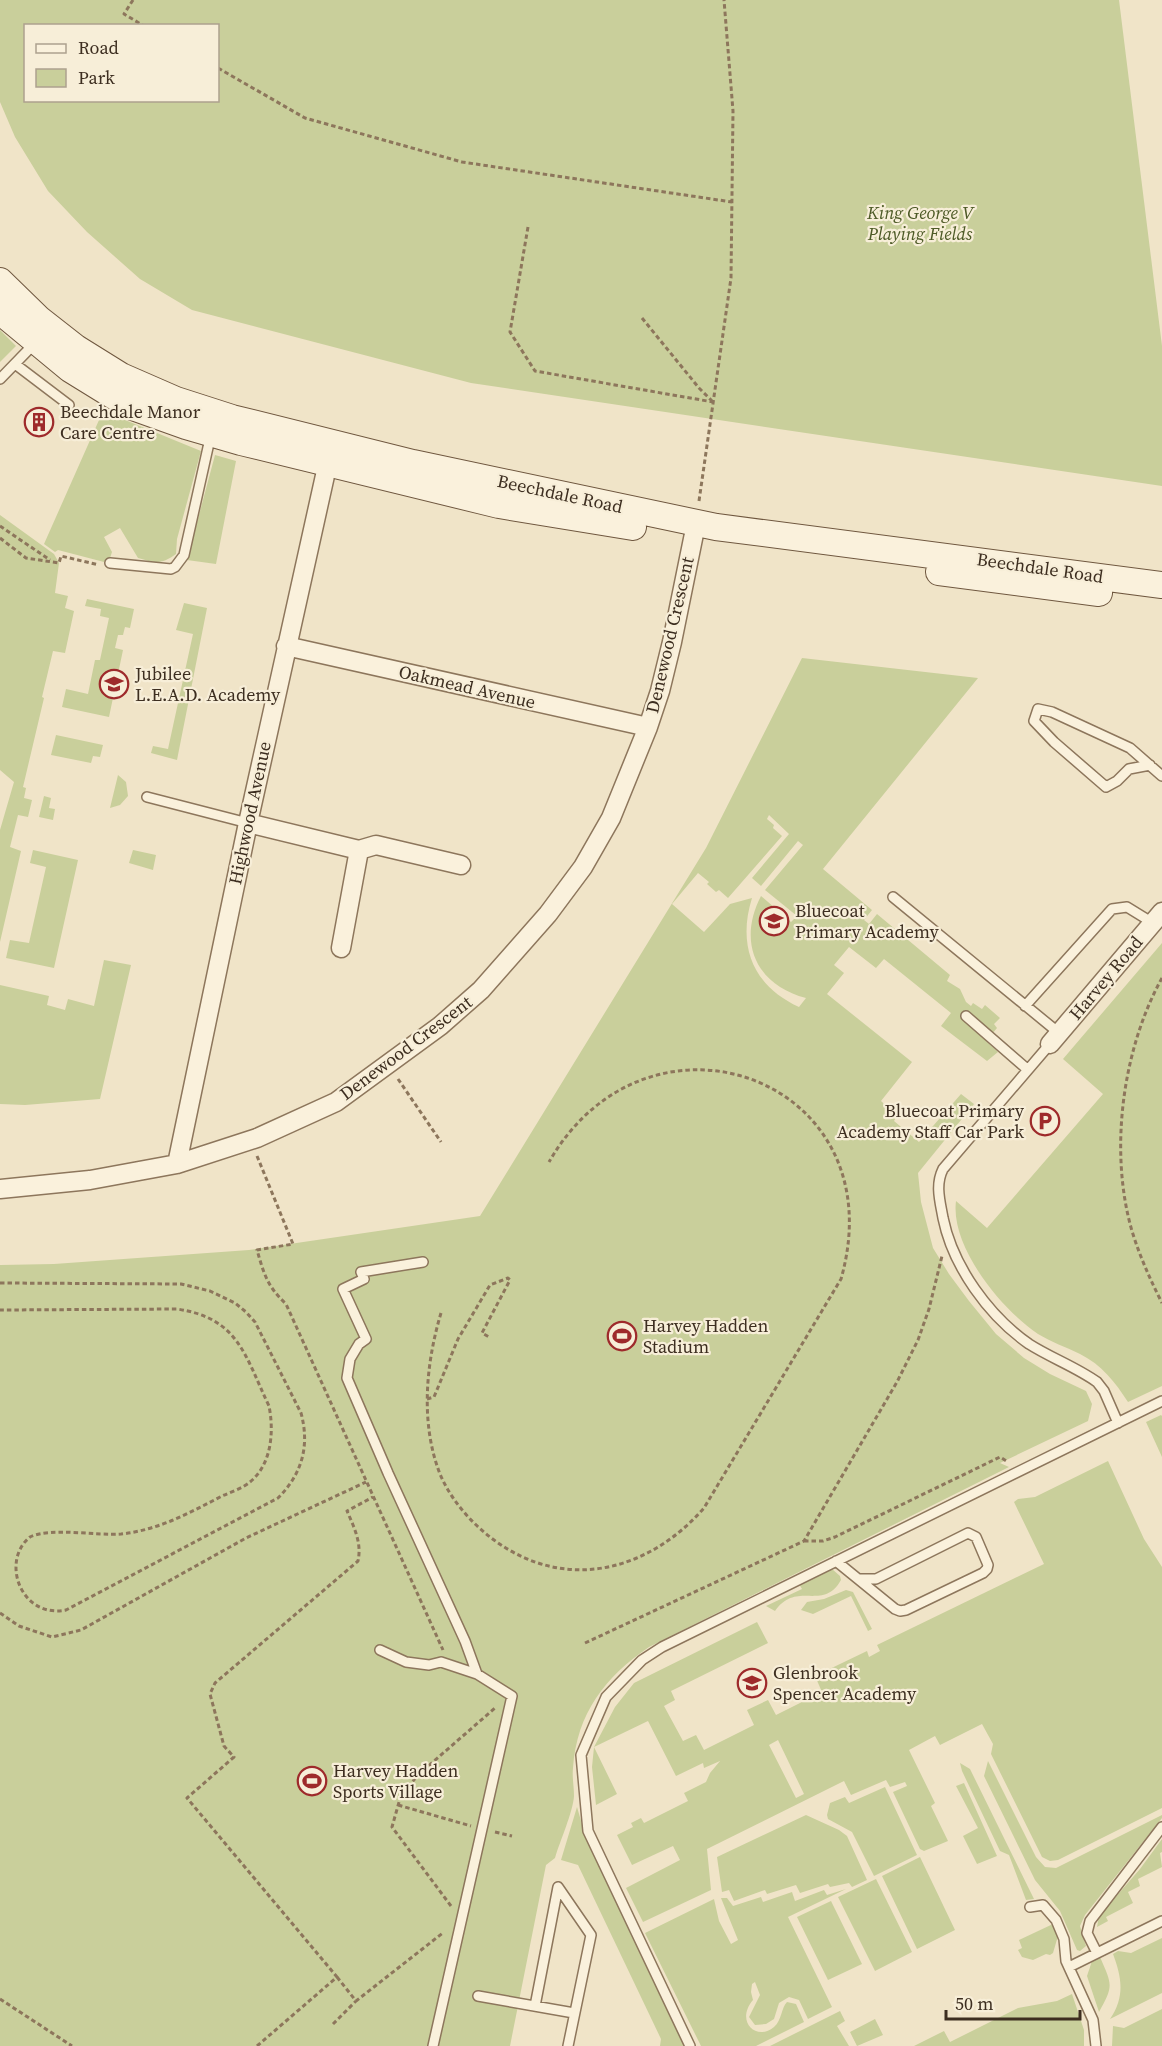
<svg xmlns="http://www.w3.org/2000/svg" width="1162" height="2046" viewBox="0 0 1162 2046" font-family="'Source Serif 4',serif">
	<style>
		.green { fill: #c9cf9b; fill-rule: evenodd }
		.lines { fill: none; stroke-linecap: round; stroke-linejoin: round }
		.lane-casing { stroke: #8d765c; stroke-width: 12 }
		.street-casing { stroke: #8d765c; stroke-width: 21 }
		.secondary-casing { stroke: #6f573f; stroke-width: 28 }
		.path { stroke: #8d765c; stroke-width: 3; stroke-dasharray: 4.5 3; stroke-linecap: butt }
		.lane { stroke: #faf1dc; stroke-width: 9 }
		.street { stroke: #faf1dc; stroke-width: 18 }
		.secondary { stroke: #faf1dc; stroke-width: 26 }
		.labels { text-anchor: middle; stroke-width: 4.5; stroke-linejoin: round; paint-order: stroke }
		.park-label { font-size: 18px; font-style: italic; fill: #4d5a26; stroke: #f7eed8 }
		.poi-label { font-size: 18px; fill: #3d2e20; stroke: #f7eed8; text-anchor: start }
		.street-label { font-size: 18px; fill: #3d2e20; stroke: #f7eed8 }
	</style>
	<rect width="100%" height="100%" fill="#f0e4c8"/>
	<path class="green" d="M0,0H1119L1162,346V486L471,383L192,310L140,279L87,232L48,191L15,137L0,102ZM26,26H218V100H26Z
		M0,330L16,346L0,362Z
		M103,411L201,451L177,539L176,554C161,565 155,563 138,558L120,528L104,537L112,552L110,558L104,562L58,550L55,552L44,544Z
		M215,455L236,461L216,564L187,560Z
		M0,515L54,554L59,563L55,593L68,596L65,608L74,611L65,653L53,651L42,697L44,698L23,787L26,788L24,798L32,800L28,817L18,815L10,847L21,851L0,942V830L14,782L0,770Z
		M87,599L134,609L130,628L125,627L123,635H118L115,648L123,650L109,717L62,707L66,689L88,694L95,660H100L109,618L100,616L101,609L85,606Z
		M184,603L207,608L177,760L151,753L153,746L168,749L193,634L176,630Z
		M802,658L978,678L823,869L872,910L864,920L869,924L877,914L950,975L947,981L960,989L966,1002L971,1006L973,1003L982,1009L985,1005L1000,1018L994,1024L997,1028L986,1041L998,1052L987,1061L941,1026L951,1013L884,959L876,968L849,947L834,965L844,973L827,994L912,1062L881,1101L897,1116L894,1121L919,1142L961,1094L974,1104L918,1173L921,1202L933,1248L949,1274L969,1301L996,1334L1024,1358L1050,1374L1086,1391L1092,1404L1088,1421L1000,1463L1009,1467L649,1647C605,1677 577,1713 573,1768C572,1777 574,1787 574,1796C573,1812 560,1841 555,1858L546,1865L510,2046H0V1265L54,1264L249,1250L480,1216L706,848ZM769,815L789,834L752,878L761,886L798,841L803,845L765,890L797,916L791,922L761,896C737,942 756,985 806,998L799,1007C753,986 737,946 752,898L730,904L704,932L672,904L698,873L709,882L707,884L716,892L719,890L728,898L782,836L773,828L774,825L767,819Z
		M56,735L103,745L100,757L93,756L91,763L51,755Z
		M118,775L126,782L128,796L120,805L110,808Z
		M44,796L51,798L49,808L55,809L53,820L39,817Z
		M33,850L78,860L54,968L6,958L10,940L29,943L46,867L30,863Z
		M133,850L156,855L153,870L129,863Z
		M1162,943V1386L1128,1402C1115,1382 1102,1365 1080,1354C1066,1347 1051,1342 1038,1334C1002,1310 950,1247 956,1201L987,1228L1103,1094L1063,1059Z
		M104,960L131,965L100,1099L25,1105L0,1104V985L49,996L47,1005L65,1010L68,999L94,1006Z
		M1161,1415L1162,1416V1457L1146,1422Z
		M1108,1461L1144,1539L1162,1567V1808L1058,1860L1050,1861L1042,1857L991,1754L993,1744L982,1724L940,1745L935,1736L909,1750L935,1803L931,1806L948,1841L924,1851L920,1849L893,1792L907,1786L905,1782L890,1787L886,1780L851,1795L844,1781L707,1849L711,1890L643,1922L626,1888L680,1860L673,1846L632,1865L617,1835L633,1827L631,1823L641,1818L644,1823L688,1801L684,1793L706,1782L710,1773L720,1761L704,1768L703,1763L676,1776L648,1721L594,1747L617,1794L596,1805L592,1767L594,1747L615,1707L634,1683L757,1622L768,1643L671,1691L675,1700L664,1706L683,1741L696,1735L704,1750L754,1725L747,1710L768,1700L776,1715L822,1692L815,1676L867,1651L869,1657L880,1651L877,1645L1044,1564L1014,1502L1018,1499L1035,1497ZM778,1740L804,1794L796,1798L769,1745Z
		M832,1569L840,1576L841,1580C823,1612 797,1580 775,1611L766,1606L802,1589L799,1584Z
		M846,1590L853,1592L872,1629L868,1631L851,1596L813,1614L801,1610L807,1602L824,1599Z
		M988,1761L1036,1857L1045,1867L1056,1868L1162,1815V1818L1085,1915L1080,1926L1086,1946L1080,1951L1077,1950L1060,1911L1035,1880L984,1776Z
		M960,1763L970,1769L1034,1899L1026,1900L1009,1855L1000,1851L962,1771Z
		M964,1783L997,1856L977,1864L963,1836L978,1828L956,1786Z
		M885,1787L917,1855L874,1876L852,1832L828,1819L827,1815L830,1803L845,1797L849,1803Z
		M577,1807L586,1838L685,2046H660L661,2039L578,1865L561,1860Z
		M806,1815L839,1830L847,1836L867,1880L852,1887L849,1883L830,1887L828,1884L800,1893L796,1885L767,1894L765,1890L734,1901L729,1890L722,1892L717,1857Z
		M1162,1839V1852L1160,1853L1162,1867L1138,1879L1140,1886L1128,1892L1133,1903L1106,1917L1108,1921L1097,1927L1099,1916L1140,1869Z
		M920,1857L955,1930L917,1949L882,1876Z
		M876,1879L912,1952L875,1971L838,1897Z
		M846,1889L788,1917L832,2007L808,2019L799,2000L789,1997L779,2003L774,2019L766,2024L755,2025L749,2017L760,1995L755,1982L752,1984L751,1992L753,2000C735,2021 756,2042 774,2027C782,2020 781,2008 787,2002L796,2004L804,2022L756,2046H701L645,1933L714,1899L719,1921L731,1944L738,1940L721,1898H727L733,1906L761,1897L763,1902L792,1892L795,1901L824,1890L827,1895Z
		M831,1901L862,1964L828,1980L797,1917Z
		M1053,1924L1058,1936L1053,1953L1050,1955L1046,1954L1033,1960L1022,1957L1018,1950L1022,1948L1019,1940Z
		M1162,1938V1993L1110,2019C1125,1997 1122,1978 1113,1954L1118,1951L1131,1953Z
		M1100,1957C1112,1985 1114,1985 1099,2012L1087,1976L1092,1961Z
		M1072,1994L1084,2030V2046H914L944,2031L950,2042L1018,2008L1057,2001Z
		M1162,2009V2046H1112L1113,2026L1124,2028Z
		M840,2011L845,2021L837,2026L849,2046H770Z
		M875,2019L883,2035L857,2046L850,2032Z"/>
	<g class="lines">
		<g class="lane-casing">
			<path id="lane" d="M15,364L69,405
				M0,379L36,342
				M110,563L171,569L175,567L184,555L211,434
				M1150,765L1129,769L1117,781L1106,787L1054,742L1034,721L1038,709L1052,712L1130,748L1162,776
				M147,797L248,823
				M893,897L1059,1033
				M1025,1006L1112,909L1127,907L1153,923
				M966,1016L1027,1069
				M1050,1044L943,1169C935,1185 940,1201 943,1218C953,1267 989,1316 1029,1344C1051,1358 1076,1367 1097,1382L1104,1391L1118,1423
				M423,1262L361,1272L364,1279L343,1289L366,1339L359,1344L350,1359L347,1378L388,1473L465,1641L477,1674
				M836,1561L895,1609L900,1611L906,1610L983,1573L987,1569L988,1565L976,1537L968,1533L876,1579H859
				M380,1650L406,1662L429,1665L441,1662L477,1674L512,1696L433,2046
				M1030,1907L1043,1905L1056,1920L1064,1939L1066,1961L1093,2020L1096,2046
				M1097,1953L1087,1933L1090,1921L1162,1827
				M1069,1967L1162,1921
				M478,1996L574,2013
				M535,2006L558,1887L591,1935L568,2046
				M690,2046L588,1831L581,1755L606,1697L642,1660L662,1647L1162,1401"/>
		</g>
		<g class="street-casing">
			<path id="street" d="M286,646L648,727
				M248,823L359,850L376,845L461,865
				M341,948L359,850
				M1050,1044L1162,912
				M177,1164L248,823L330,453
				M0,1189L90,1180L177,1164L257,1138L336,1102L440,1026L481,990L548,914L583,867L611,818L648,727L660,691L672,642L696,524"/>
		</g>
		<g class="secondary-casing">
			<path id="secondary" d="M0,281L39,319L76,348L121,376L176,400L232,418L413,463L716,527L1162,585
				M0,311L70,369L130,406L186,426L241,442L499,505L633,527
				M939,572L1099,593"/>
		</g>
		<path class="path" d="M133,0L124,14L144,26
			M218,68L305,118L462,162L732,202
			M528,227L510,332L535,371L713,402
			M642,318L699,388L712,401
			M699,501L731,278L733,111L724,0
			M0,526L50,560
			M0,538L26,558L59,563L61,556L99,565
			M1162,978C1122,1050 1109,1152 1132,1231C1140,1257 1150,1279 1162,1303
			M398,1079L441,1142
			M257,1156L293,1244L257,1250C264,1274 267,1286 286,1304L443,1650
			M0,1283L181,1284L210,1291L235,1303L246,1312L255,1322L301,1413C310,1446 302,1474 278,1498L66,1610C21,1619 0,1561 30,1537C50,1527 97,1536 121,1534C159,1530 189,1513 222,1496C231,1492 243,1488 250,1482C272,1464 274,1431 269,1406C245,1356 239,1318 177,1309L0,1310
			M441,1313C426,1363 420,1423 440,1474C451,1500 471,1523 494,1540C566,1593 649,1571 704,1508L841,1279C898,1079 649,988 549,1162
			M427,1399L434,1397L458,1339L490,1285L508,1278L510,1280L482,1333L489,1337
			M804,1541H823L835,1537L1000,1457L1008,1462
			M0,1613L19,1626L52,1637L81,1630L246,1538L366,1482
			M585,1643L804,1541L897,1382L918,1340L929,1309L942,1256
			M398,1805L471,1826
			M495,1832L512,1836
			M451,1906L392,1827L401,1795L418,1775L495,1708
			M337,1977L356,2001L444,1932
			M0,1999L72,2046
			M333,2024L356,2001
			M257,2046L337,1977L187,1798L234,1757L224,1746L210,1694L215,1683L358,1561C362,1543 354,1527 347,1511L373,1497"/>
		<use href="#lane" class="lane"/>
		<use href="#street" class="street"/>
		<use href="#secondary" class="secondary"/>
	</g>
	<defs>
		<g id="building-ring" transform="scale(1.5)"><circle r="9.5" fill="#f7eed8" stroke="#9e2a2b" stroke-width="1.5"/><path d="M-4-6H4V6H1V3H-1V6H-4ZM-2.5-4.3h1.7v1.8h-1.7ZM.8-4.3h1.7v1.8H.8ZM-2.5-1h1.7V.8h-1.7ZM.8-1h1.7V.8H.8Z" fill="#9e2a2b"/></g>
		<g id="school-ring" transform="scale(1.5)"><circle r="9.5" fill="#f7eed8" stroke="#9e2a2b" stroke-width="1.5"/><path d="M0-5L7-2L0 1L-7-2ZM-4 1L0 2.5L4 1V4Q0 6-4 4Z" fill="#9e2a2b"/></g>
		<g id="parking-ring" transform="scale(1.5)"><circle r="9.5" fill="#f7eed8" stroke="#9e2a2b" stroke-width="1.5"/><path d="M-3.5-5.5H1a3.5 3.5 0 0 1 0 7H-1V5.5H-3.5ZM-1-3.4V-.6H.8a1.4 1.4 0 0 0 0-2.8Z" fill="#9e2a2b"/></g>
		<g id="stadium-ring" transform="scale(1.5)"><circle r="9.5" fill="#f7eed8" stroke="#9e2a2b" stroke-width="1.5"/><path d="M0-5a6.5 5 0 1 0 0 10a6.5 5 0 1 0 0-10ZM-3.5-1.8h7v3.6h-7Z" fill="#9e2a2b"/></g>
	</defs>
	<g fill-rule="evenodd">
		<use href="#building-ring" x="39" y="422"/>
		<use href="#school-ring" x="114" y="684"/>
		<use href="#school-ring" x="774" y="921"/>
		<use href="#parking-ring" x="1045" y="1121"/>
		<use href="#stadium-ring" x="622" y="1336"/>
		<use href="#school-ring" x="752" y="1683"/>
		<use href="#stadium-ring" x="312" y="1781"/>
	</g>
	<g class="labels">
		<g class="park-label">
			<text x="920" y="219">King George V<tspan x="920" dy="21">Playing Fields</tspan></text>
		</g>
		<g class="poi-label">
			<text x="60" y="418">Beechdale Manor<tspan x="60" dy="21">Care Centre</tspan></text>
			<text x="135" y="680">Jubilee<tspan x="135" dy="21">L.E.A.D. Academy</tspan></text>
			<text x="795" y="917">Bluecoat<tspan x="795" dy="21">Primary Academy</tspan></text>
			<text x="1024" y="1117" text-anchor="end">Bluecoat Primary<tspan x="1024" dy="21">Academy Staff Car Park</tspan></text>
			<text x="643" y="1332">Harvey Hadden<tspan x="643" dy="21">Stadium</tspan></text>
			<text x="773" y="1679">Glenbrook<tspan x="773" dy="21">Spencer Academy</tspan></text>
			<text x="333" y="1777">Harvey Hadden<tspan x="333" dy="21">Sports Village</tspan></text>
		</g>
		<g class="street-label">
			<text transform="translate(560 494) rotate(12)" y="6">Beechdale Road</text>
			<text transform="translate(1040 568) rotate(8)" y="6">Beechdale Road</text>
			<text transform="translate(670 635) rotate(-77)" y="6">Denewood Crescent</text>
			<text transform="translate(467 687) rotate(13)" y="6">Oakmead Avenue</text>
			<text transform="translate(250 813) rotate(-78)" y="6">Highwood Avenue</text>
			<text transform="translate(1106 978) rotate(-50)" y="6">Harvey Road</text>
			<text transform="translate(406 1048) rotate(-37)" y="6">Denewood Crescent</text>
		</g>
	</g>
	<rect x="24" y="24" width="195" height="78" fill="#f7eed8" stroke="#ada18e" stroke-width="1.5"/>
	<rect x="36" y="44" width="30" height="9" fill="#faf1dc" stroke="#ada18e" stroke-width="1.5"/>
	<text x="78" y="54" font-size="18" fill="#3d2e20">Road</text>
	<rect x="36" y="69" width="30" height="18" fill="#c9cf9b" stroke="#ada18e" stroke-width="1.5"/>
	<text x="78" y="84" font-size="18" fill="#3d2e20">Park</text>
	<path d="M946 2010v9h134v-9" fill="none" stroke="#3d2e20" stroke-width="3"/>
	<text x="955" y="2010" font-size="18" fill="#3d2e20" stroke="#f7eed8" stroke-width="4.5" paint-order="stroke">50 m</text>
</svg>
